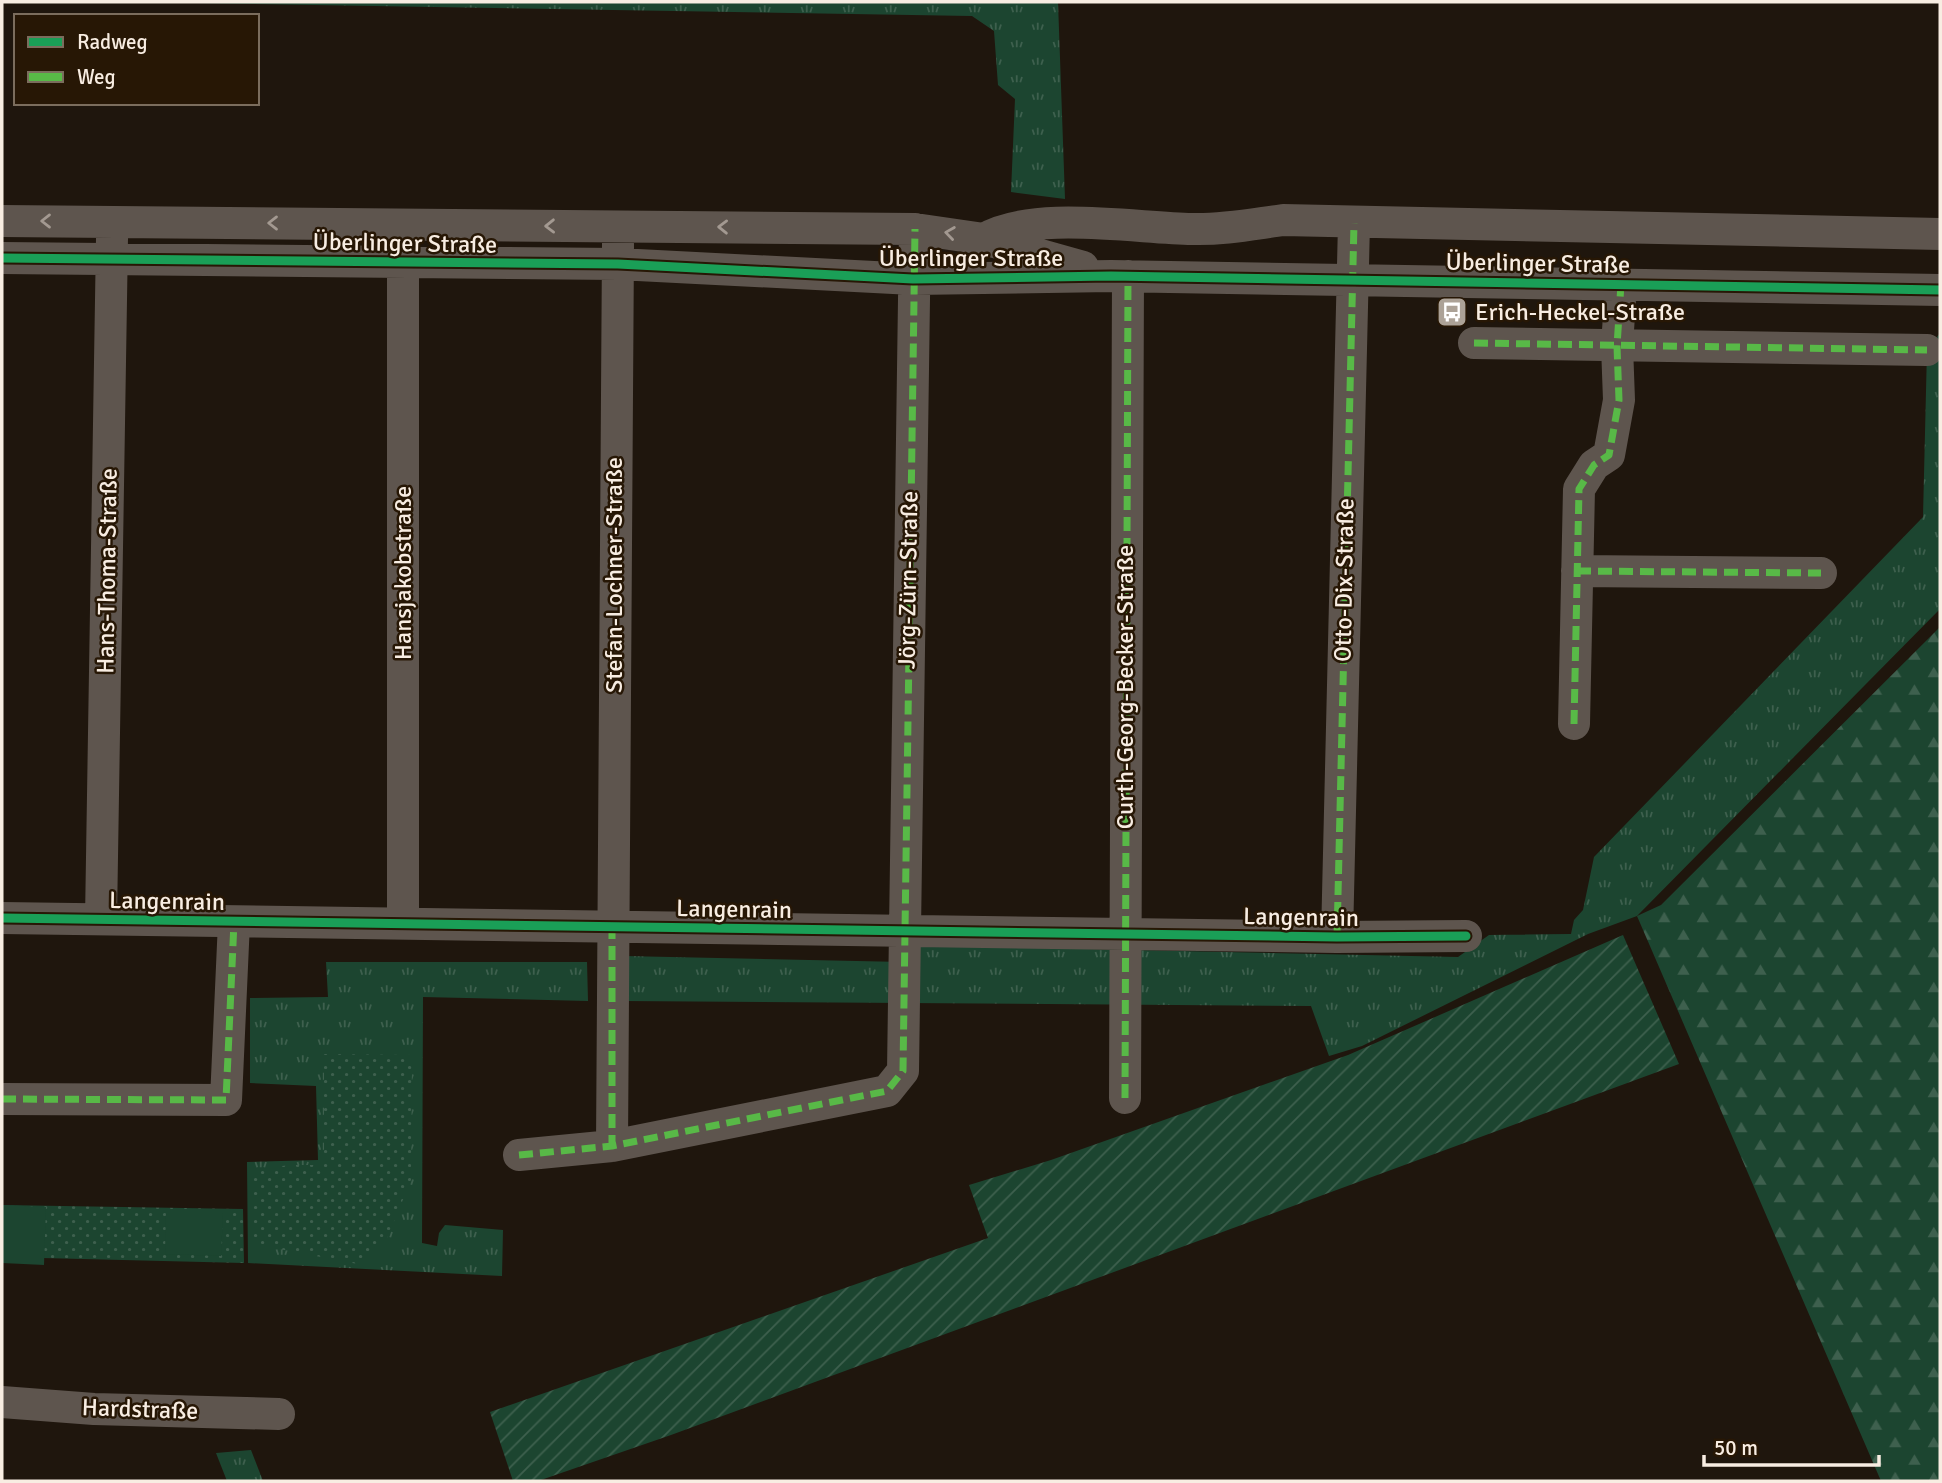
<svg xmlns="http://www.w3.org/2000/svg" width="1942" height="1483" viewBox="0 0 1942 1483" font-family="Signika,sans-serif">
	<style>
		.grass { fill: url(#grass-tufts) }
		.forest { fill: url(#forest-firs) }
		.park { fill: url(#park-dots) }
		.garden { fill: url(#garden-furrows) }
		.pitch { fill: #1c4530 }
		.lines { fill: none; stroke-linecap: round; stroke-linejoin: round }
		.minor { stroke: #5e554e; stroke-width: 32 }
		.quiet { stroke: #58b947; stroke-width: 7; stroke-dasharray: 14 7; stroke-linecap: butt }
		.cycleway-casing { stroke: #271705; stroke-width: 13 }
		.cycleway { stroke: #1a9f57; stroke-width: 9 }
		.oneway { stroke: #a39991 }
		.labels { text-anchor: middle; stroke-width: 5; stroke-linejoin: round; paint-order: stroke }
		.street-label { font-size: 24px; fill: #f8ede2; stroke: #271705 }
		.poi-label { font-size: 24px; fill: #f8ede2; stroke: #271705; text-anchor: start }
	</style>
	<defs>
		<pattern id="grass-tufts" width="24" height="20" patternUnits="userSpaceOnUse" patternTransform="scale(1.75)"><rect width="24" height="20" fill="#1c4530"/><path d="M3 7l-1-3M5 7V3M7 7l1-3M15 17l-1-3M17 17v-4M19 17l1-3" fill="none" stroke="#3e604e"/></pattern>
		<pattern id="forest-firs" width="22" height="20" patternUnits="userSpaceOnUse" patternTransform="scale(1.75)"><rect width="22" height="20" fill="#1c4530"/><path d="M5 1l3.5 6h-7zM16 11l3.5 6h-7z" fill="#3e604e"/></pattern>
		<pattern id="park-dots" width="8" height="8" patternUnits="userSpaceOnUse" patternTransform="scale(1.75)"><rect width="8" height="8" fill="#1c4530"/><path d="M2 2h.1M6 6h.1" fill="none" stroke="#3e604e" stroke-width="1.8" stroke-linecap="round"/></pattern>
		<pattern id="garden-furrows" width="10" height="10" patternUnits="userSpaceOnUse" patternTransform="scale(1.75)"><rect width="10" height="10" fill="#1c4530"/><path d="M-1 1l2-2M0 10L10 0M9 11l2-2" fill="none" stroke="#3e604e"/></pattern>
	</defs>
	<rect width="100%" height="100%" fill="#1f160d"/>
	<path class="grass" d="M138,2H1058L1065,199L1011,192L1015,99L998,85L994,31L972,16Z
		M1940,333V609L1637,916L1588,934L1362,1046L1329,1056L1311,1006L625,1001L624,956L903,962V945L1458,957L1489,935L1571,934L1574,920L1583,910L1594,857L1923,517L1927,350Z
		M326,962H587L588,1001L423,997L422,1243L437,1246L439,1233L445,1225L503,1230L502,1276L248,1263L247,1162L318,1160L316,1086L250,1083V998L328,997Z
		M251,1450L263,1481H227L216,1453Z"/>
	<path class="forest" d="M1940,627V1481H1881L1637,916L1661,905Z"/>
	<path class="park" d="M324,1054L412,1055L411,1180L386,1241L363,1265L253,1244V1170L290,1165H324Z
		M2,1205L243,1209L244,1263L2,1257Z"/>
	<path class="garden" d="M1623,935L1679,1064L671,1435L538,1481H513L490,1412L988,1238L969,1185L1051,1160L1348,1055Z"/>
	<path class="pitch" d="M2,1205L46,1207L44,1265L2,1263Z
		M166,1213H223L221,1256L165,1254Z"/>
	<g class="lines">
		<path class="minor" d="M2,221L915,229L984,239L1083,267
			M984,239C1033,210 1134,228 1192,229C1223,230 1253,224 1283,220L1940,234
			M2,258L618,264L913,279L1111,276L1940,290
			M1474,343L1927,350
			M1577,571L1821,573
			M1574,724L1579,489L1594,465L1609,455L1619,400L1617,346L1621,284
			M2,918L1337,937L1466,936
			M101,919L112,238
			M403,923V242
			M1337,937L1354,223
			M1125,1098L1128,276
			M2,1099L226,1100L234,922
			M612,1146L618,244
			M519,1155L612,1146L887,1091L903,1071L915,229
			M2,1402L94,1409L279,1414"/>
		<path class="quiet" d="M1474,343L1927,350
			M1577,571L1821,573
			M1574,724L1579,489L1594,465L1609,455L1619,400L1617,346L1621,284
			M612,925V1146
			M1337,937L1354,223
			M1125,1098L1128,276
			M2,1099L226,1100L234,922
			M519,1155L612,1146L887,1091L903,1071L915,229"/>
		<g class="cycleway-casing">
			<path id="cycleway" d="M2,258L618,264L913,279L1111,276L1940,290
				M2,918L1337,937L1466,936"/>
		</g>
		<use href="#cycleway" class="cycleway"/>
	</g>
	<defs><path id="oneway-chevron" d="M-2-3.5L2.5 0L-2 3.5" fill="none" stroke-width="1.6" stroke-linecap="round" stroke-linejoin="round" transform="scale(1.75)"/></defs>
	<g class="oneway">
		<use href="#oneway-chevron" transform="translate(46 221) rotate(-180)"/>
		<use href="#oneway-chevron" transform="translate(273 223) rotate(-180)"/>
		<use href="#oneway-chevron" transform="translate(550 226) rotate(179)"/>
		<use href="#oneway-chevron" transform="translate(723 227) rotate(-179)"/>
		<use href="#oneway-chevron" transform="translate(950 233) rotate(-172)"/>
	</g>
	<defs>
		<g id="bus-square" transform="scale(1.575)"><rect x="-9" y="-9" width="18" height="18" rx="4" fill="#aca297" stroke="#271705"/><path d="M-5-6H5V4H4V6H2V4H-2V6H-4V4H-5ZM-3.5-4V0h7V-4ZM-3.5 1.2v1.5H-2V1.2ZM2 1.2v1.5H3.5V1.2Z" fill="#fff"/></g>
	</defs>
	<g fill-rule="evenodd">
		<use href="#bus-square" x="1452" y="312"/>
	</g>
	<g class="labels">
		<g class="street-label">
			<text transform="translate(405 243) rotate(1)" y="8">Überlinger Straße</text>
			<text x="971" y="266">Überlinger Straße</text>
			<text transform="translate(1538 263) rotate(1)" y="8">Überlinger Straße</text>
			<text transform="translate(107 571) rotate(-89)" y="8">Hans-Thoma-Straße</text>
			<text transform="translate(403 573) rotate(-90)" y="8">Hansjakobstraße</text>
			<text transform="translate(614 575) rotate(-90)" y="8">Stefan-Lochner-Straße</text>
			<text transform="translate(908 580) rotate(-89)" y="8">Jörg-Zürn-Straße</text>
			<text transform="translate(1344 580) rotate(-89)" y="8">Otto-Dix-Straße</text>
			<text transform="translate(1125 687) rotate(-90)" y="8">Curth-Georg-Becker-Straße</text>
			<text transform="translate(167 901) rotate(1)" y="8">Langenrain</text>
			<text transform="translate(734 909) rotate(1)" y="8">Langenrain</text>
			<text transform="translate(1301 917) rotate(1)" y="8">Langenrain</text>
			<text transform="translate(140 1409) rotate(2)" y="8">Hardstraße</text>
		</g>
		<g class="poi-label">
			<text x="1475" y="320">Erich-Heckel-Straße</text>
		</g>
	</g>
	<rect width="1942" height="1483" fill="none" stroke="#f8ede2" stroke-width="7"/>
	<rect x="14" y="14" width="245" height="91" fill="#271705" stroke="#7b6d5d" stroke-width="2"/>
	<rect x="28" y="37" width="35" height="10" fill="#1a9f57" stroke="#7b6d5d" stroke-width="2"/>
	<text x="77" y="49" font-size="21" fill="#f8ede2">Radweg</text>
	<rect x="28" y="72" width="35" height="10" fill="#58b947" stroke="#7b6d5d" stroke-width="2"/>
	<text x="77" y="84" font-size="21" fill="#f8ede2">Weg</text>
	<path d="M1704 1455v10h175v-10" fill="none" stroke="#f8ede2" stroke-width="3.5"/>
	<text x="1714" y="1455" font-size="21" fill="#f8ede2" stroke="#271705" stroke-width="5" paint-order="stroke">50 m</text>
</svg>
